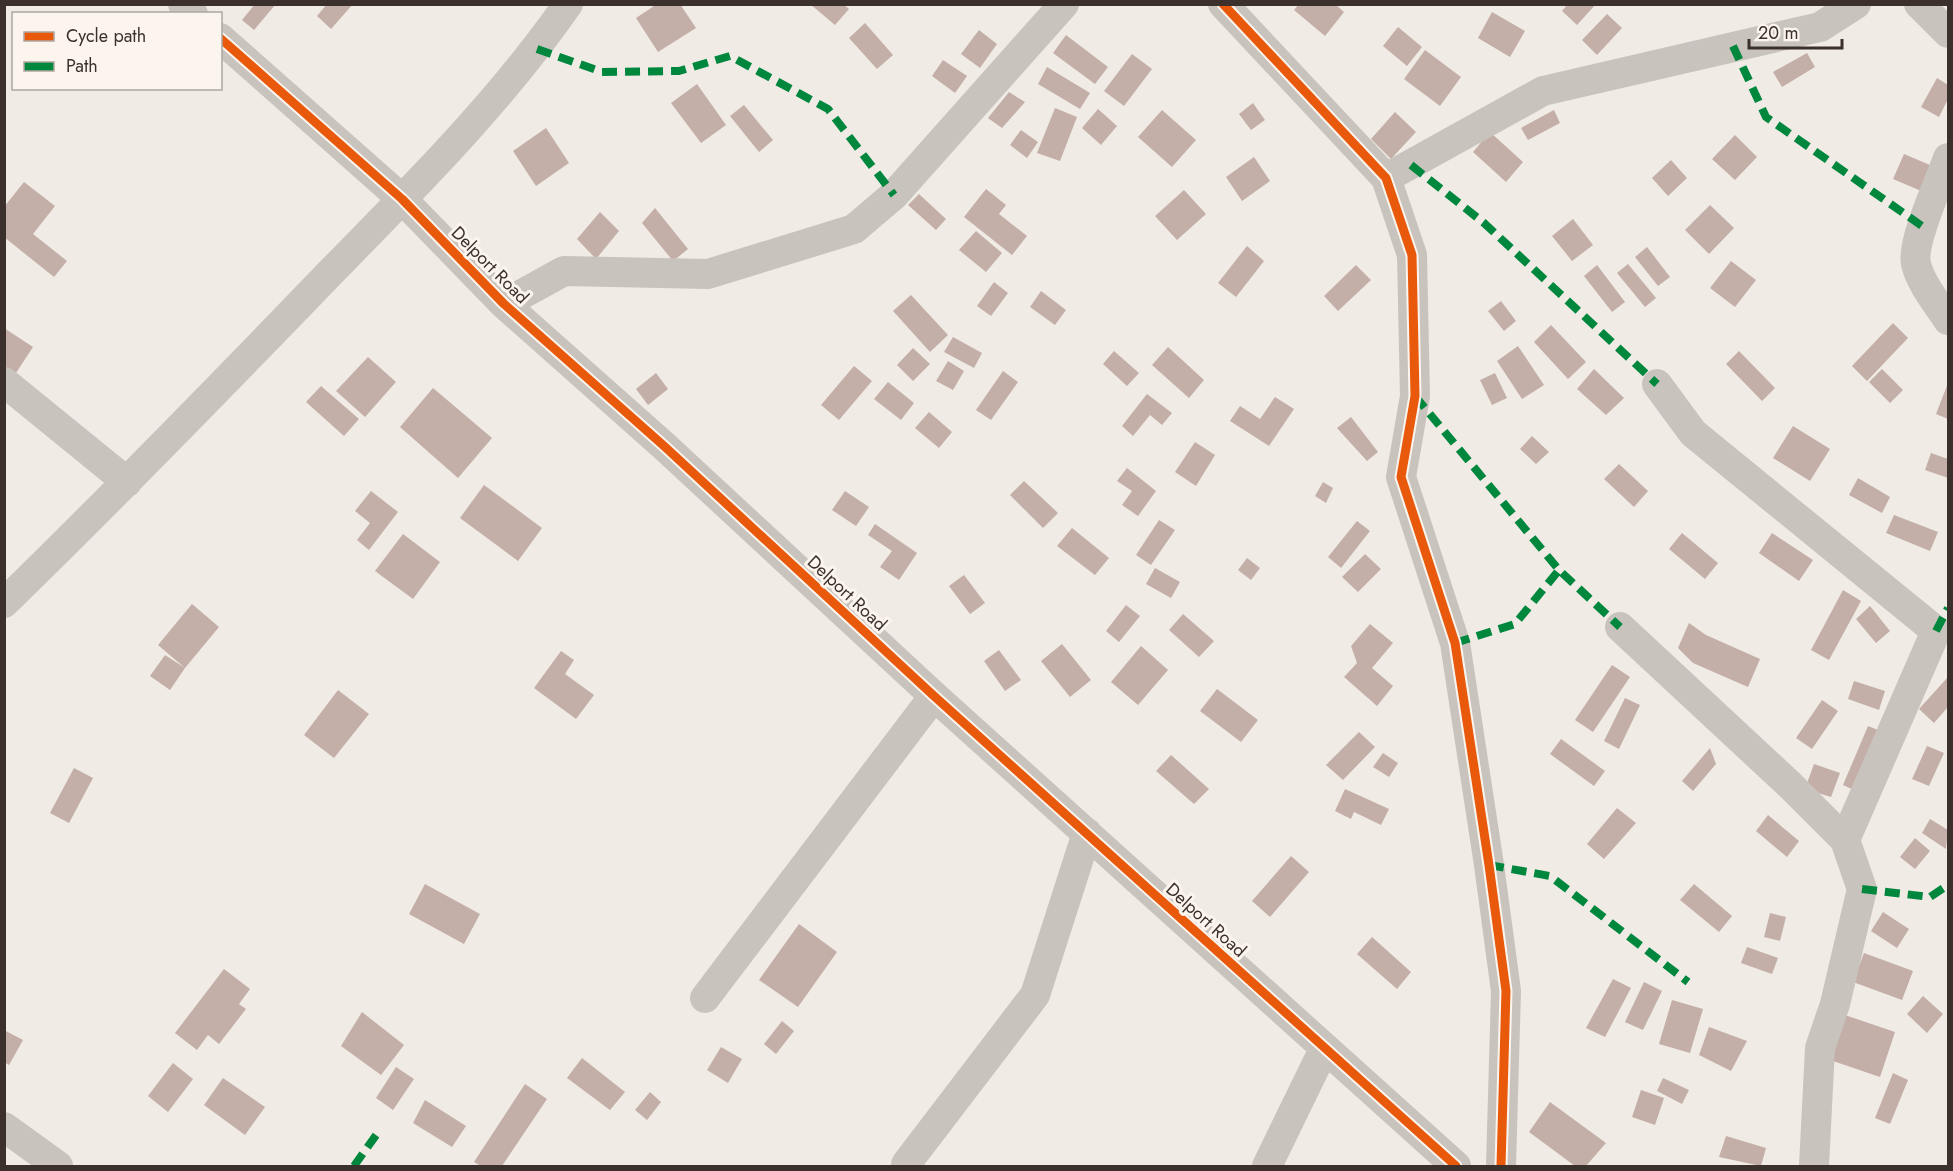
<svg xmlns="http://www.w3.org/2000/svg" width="1953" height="1171" viewBox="0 0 1953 1171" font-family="Jost,sans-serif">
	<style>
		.building { fill: #c3afa7 }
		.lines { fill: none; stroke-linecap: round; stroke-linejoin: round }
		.minor { stroke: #c9c3be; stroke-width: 30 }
		.quiet { stroke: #00873e; stroke-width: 8; stroke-dasharray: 15 8; stroke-linecap: butt }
		.cycleway-casing { stroke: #fbf5ee; stroke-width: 13 }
		.cycleway { stroke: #e8590c; stroke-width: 9 }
		.labels { text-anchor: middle; stroke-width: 6; stroke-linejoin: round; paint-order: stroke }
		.street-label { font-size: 18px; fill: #3b302b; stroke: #fbf5ee }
	</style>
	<rect width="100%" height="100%" fill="#f0ebe5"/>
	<path class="building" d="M255,4H276L254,30L242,20Z
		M327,4H353L331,29L317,16Z
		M657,4H680L696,28L658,52L636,18Z
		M810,4H843L849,9L835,25Z
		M1299,4H1335L1344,12L1325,36L1294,10Z
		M1568,4H1596L1577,25L1562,11Z
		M1492,12L1525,31L1510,57L1478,38Z
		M1607,14L1622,28L1597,55L1582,40Z
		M865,23L893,55L877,69L849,38Z
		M1398,27L1422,47L1407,66L1383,46Z
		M979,30L997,44L980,68L961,54Z
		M1066,35L1108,67L1095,84L1053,53Z
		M1425,50L1461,77L1440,106L1404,79Z
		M1807,53L1815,67L1782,87L1773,72Z
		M1132,54L1152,69L1124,106L1104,91Z
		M943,60L967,76L955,93L932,76Z
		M1047,67L1090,93L1080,109L1038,84Z
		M1937,78L1948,85V99L1939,117L1921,107Z
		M697,84L726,125L701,143L671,103Z
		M1009,92L1025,102L1002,128L988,118Z
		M1253,103L1265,120L1251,130L1239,114Z
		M744,105L773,140L759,152L730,116Z
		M1055,108L1077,117L1060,161L1037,153Z
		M1098,109L1117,126L1101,145L1082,128Z
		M1162,110L1196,140L1172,167L1138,137Z
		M1554,110L1560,123L1528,140L1521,128Z
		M1395,112L1416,132L1391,159L1371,139Z
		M546,128L569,163L536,186L513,151Z
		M1021,130L1038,142L1027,158L1010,145Z
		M1490,132L1523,162L1506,182L1473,152Z
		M1735,135L1757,157L1735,180L1712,159Z
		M1904,154L1937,168L1926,193L1893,179Z
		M1254,157L1270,181L1242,201L1226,177Z
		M1671,160L1687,178L1668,196L1652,178Z
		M24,182L55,206L33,234L67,261L54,277L4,237V207Z
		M986,189L1006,205L999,214L1027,236L1012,255L964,217Z
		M1184,190L1206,214L1177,240L1155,216Z
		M919,194L946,219L936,230L908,205Z
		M1710,205L1734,228L1709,254L1685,230Z
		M655,208L688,249L673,261L642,223Z
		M600,212L619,231L596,259L577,239Z
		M1573,219L1593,245L1572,261L1552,236Z
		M976,231L1002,253L986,272L959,250Z
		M1247,246L1264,261L1236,297L1218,283Z
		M1647,247L1670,277L1658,286L1635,257Z
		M1731,261L1756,280L1735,307L1710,288Z
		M1628,264L1656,298L1645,307L1617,273Z
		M1356,265L1371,280L1338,311L1324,296Z
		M1597,265L1625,302L1612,312L1584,276Z
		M994,282L1008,293L991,316L977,306Z
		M1041,291L1066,310L1055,325L1030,307Z
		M911,295L948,335L930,352L893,311Z
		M1501,301L1516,321L1504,331L1488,311Z
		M1893,323L1908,338L1867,381L1852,366Z
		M1551,325L1586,362L1568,379L1534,342Z
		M4,328L33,347L14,376L4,370Z
		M953,337L982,353L974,368L944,352Z
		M1518,346L1544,385L1522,399L1497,361Z
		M1168,347L1204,380L1189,398L1152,365Z
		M913,348L930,364L913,381L897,365Z
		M1114,351L1139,373L1127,386L1103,364Z
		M1739,351L1775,388L1762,401L1726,364Z
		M368,357L396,382L365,417L336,391Z
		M948,361L964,371L953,390L936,381Z
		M854,366L872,381L839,420L821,405Z
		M1594,369L1624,398L1606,415L1577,389Z
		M1882,369L1903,390L1890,403L1869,382Z
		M1003,371L1018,382L991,420L976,410Z
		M656,373L668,389L648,405L636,389Z
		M1495,373L1507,398L1492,405L1480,380Z
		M888,382L914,403L901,420L874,399Z
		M1948,383V419L1936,414Z
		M321,386L359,419L344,436L306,402Z
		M433,388L492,438L458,478L400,427Z
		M1147,394L1172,413L1162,425L1150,415L1133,436L1122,426Z
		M1275,397L1294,409L1269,446L1230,421L1240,406L1260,419Z
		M929,412L952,432L939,448L915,428Z
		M1351,417L1378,452L1367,461L1337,428Z
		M1793,426L1830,449L1810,481L1773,458Z
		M1532,436L1549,452L1536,464L1520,449Z
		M1195,442L1215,455L1196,486L1175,472Z
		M1931,453L1948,459V478L1925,470Z
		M1619,464L1648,491L1634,507L1604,479Z
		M1127,468L1156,491L1138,516L1122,505L1132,491L1117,481Z
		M1858,478L1890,497L1882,513L1849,495Z
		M1024,481L1058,513L1043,528L1010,495Z
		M1323,482L1333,488L1326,503L1315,496Z
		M484,485L542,528L518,561L460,518Z
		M371,491L398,512L369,550L357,540L370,523L355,511Z
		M845,491L869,507L856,526L832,510Z
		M1894,515L1938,532L1930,551L1886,533Z
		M1159,520L1175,530L1151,565L1136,555Z
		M1357,521L1370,531L1341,568L1328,557Z
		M875,524L917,553L899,580L880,567L892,551L868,535Z
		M1072,528L1109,558L1095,575L1057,546Z
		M1682,533L1718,563L1705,579L1669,549Z
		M1772,533L1813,560L1799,581L1759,553Z
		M403,534L440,562L413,599L375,571Z
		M1365,554L1381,569L1358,592L1342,577Z
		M1247,558L1260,568L1251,580L1238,570Z
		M1155,568L1180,582L1171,598L1146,584Z
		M964,575L985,603L970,614L949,586Z
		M1843,590L1861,601L1829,660L1811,650Z
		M192,604L219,627L185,668L158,645Z
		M1126,605L1140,616L1119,642L1106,631Z
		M1870,606L1890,631L1876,643L1856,619Z
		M1183,614L1214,641L1199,657L1169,630Z
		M1689,623L1706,635L1760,659L1748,687L1693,663L1678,648Z
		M1370,624L1393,643L1372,668L1393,686L1377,706L1344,677L1357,663L1351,646Z
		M1062,644L1091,680L1070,697L1041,661Z
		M1141,646L1168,670L1138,705L1111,682Z
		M999,650L1021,680L1005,691L984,661Z
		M561,651L574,660L565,674L594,695L576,719L534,688Z
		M165,655L185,668L170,690L150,676Z
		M1612,665L1630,677L1593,732L1575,720Z
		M1948,677V707L1934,723L1919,709Z
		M1854,681L1885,691L1879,710L1848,699Z
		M1217,689L1258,720L1241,742L1200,711Z
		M338,690L369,714L334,758L304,735Z
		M1625,698L1640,705L1619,749L1604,741Z
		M1822,700L1838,711L1812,749L1796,738Z
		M1868,726L1883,732L1858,792L1843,785Z
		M1359,732L1375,747L1343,780L1326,765Z
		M1561,739L1605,771L1594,786L1550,754Z
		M1927,746L1944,753L1929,786L1912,779Z
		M1710,748L1716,764L1693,791L1682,781Z
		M1383,753L1398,763L1389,777L1373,767Z
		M1171,755L1209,789L1194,804L1156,771Z
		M1814,764L1840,773L1831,797L1805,789Z
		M74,768L93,778L69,823L50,813Z
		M1345,789L1389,809L1381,825L1354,812L1351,819L1335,811Z
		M1617,808L1636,823L1604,859L1587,844Z
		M1768,815L1799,841L1787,857L1756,831Z
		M1930,819L1948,830L1946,849L1922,833Z
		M1915,838L1930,851L1915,869L1900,857Z
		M1291,856L1309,872L1270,917L1252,901Z
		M425,884L480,914L464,944L409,914Z
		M1694,884L1732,916L1719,932L1680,900Z
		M1883,912L1909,929L1897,948L1871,931Z
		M1770,913L1786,917L1780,941L1764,937Z
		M799,924L837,952L798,1007L759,980Z
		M1372,937L1411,972L1397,989L1357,954Z
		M1747,947L1778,958L1772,974L1741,963Z
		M1864,953L1913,971L1902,1000L1853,982Z
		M224,969L250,989L239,1004L246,1009L219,1044L208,1035L197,1050L175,1033Z
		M1613,979L1631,988L1605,1037L1586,1028Z
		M1644,982L1662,991L1643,1030L1625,1022Z
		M1923,996L1943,1014L1927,1033L1907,1014Z
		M1672,1000L1703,1009L1690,1053L1659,1044Z
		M362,1012L404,1045L381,1075L341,1046Z
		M1842,1014L1895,1032L1880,1077L1827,1059Z
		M782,1021L794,1031L776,1054L764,1044Z
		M1709,1027L1747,1041L1731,1071L1699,1055Z
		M4,1030L23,1040L9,1065L4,1062Z
		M721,1047L742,1059L728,1083L707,1070Z
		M582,1058L625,1092L610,1110L567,1078Z
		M173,1063L193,1079L168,1112L148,1096Z
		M396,1067L414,1079L393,1110L376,1098Z
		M1893,1073L1908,1080L1890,1124L1875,1118Z
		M223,1078L265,1107L245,1135L204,1105Z
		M1663,1078L1689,1090L1682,1104L1657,1091Z
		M525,1084L547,1099L502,1166H481L474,1162Z
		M1641,1090L1664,1098L1655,1125L1632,1117Z
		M650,1092L661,1102L647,1120L635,1110Z
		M425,1100L466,1126L452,1147L413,1123Z
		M1550,1102L1606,1143L1586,1166H1575L1529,1132Z
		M1726,1136L1766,1148L1761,1166L1719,1157Z"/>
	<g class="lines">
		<path class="minor" d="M183,4L193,14
			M1223,4L1386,178L1412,255L1415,396L1401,477L1455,643L1489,865L1506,991L1501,1166
			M1919,4L1948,33
			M220,38L402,199L504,304L664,446L934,696L1456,1166
			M1948,158C1940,181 1911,242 1916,264C1921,284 1937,303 1948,320
			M1386,178L1543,91L1820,27L1856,4
			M504,304L564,271L708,274L854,229L894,195L1064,4
			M4,382L127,482
			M1657,384L1693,433L1936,631L1845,840L1862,889L1835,1004L1820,1048L1814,1166
			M4,603C115,495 223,384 330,273C413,188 500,102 568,4
			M1620,627L1790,785L1845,840
			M705,998L934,696
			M4,1127L58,1166
			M906,1164L1035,995L1087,833
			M1267,1166L1324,1049"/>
		<path class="quiet" d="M1733,46L1766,117L1922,226
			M537,49L602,72L679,71L730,56L828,109L894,195
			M1411,165L1484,223L1657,384
			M1415,396L1559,570L1620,627
			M1936,631L1948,608
			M1455,643L1515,624L1559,570
			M1489,865L1550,876L1688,982
			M1862,889L1930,897L1948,885
			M354,1166L379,1131"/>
		<g class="cycleway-casing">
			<path id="cycleway" d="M1223,4L1386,178L1412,255L1415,396L1401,477L1455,643L1489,865L1506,991L1501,1166
				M220,38L402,199L504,304L664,446L934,696L1456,1166"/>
		</g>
		<use href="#cycleway" class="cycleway"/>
	</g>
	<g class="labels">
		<g class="street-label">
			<text transform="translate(490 265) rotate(45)" y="6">Delport Road</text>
			<text transform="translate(847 593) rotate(43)" y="6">Delport Road</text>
			<text transform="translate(1206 920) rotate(42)" y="6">Delport Road</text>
		</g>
	</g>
	<rect width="1953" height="1171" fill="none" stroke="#3b302b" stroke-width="12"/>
	<rect x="12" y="12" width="210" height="78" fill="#fbf5ee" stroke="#aea6a0" stroke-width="1.5"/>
	<rect x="24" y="32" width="30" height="9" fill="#e8590c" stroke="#aea6a0" stroke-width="1.5"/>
	<text x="66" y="42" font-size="18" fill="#3b302b">Cycle path</text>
	<rect x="24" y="62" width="30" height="9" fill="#00873e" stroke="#aea6a0" stroke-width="1.5"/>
	<text x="66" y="72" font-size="18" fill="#3b302b">Path</text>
	<path d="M1749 39v9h93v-9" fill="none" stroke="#3b302b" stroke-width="3"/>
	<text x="1758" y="39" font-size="18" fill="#3b302b" stroke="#fbf5ee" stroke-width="4.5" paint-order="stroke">20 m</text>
</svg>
